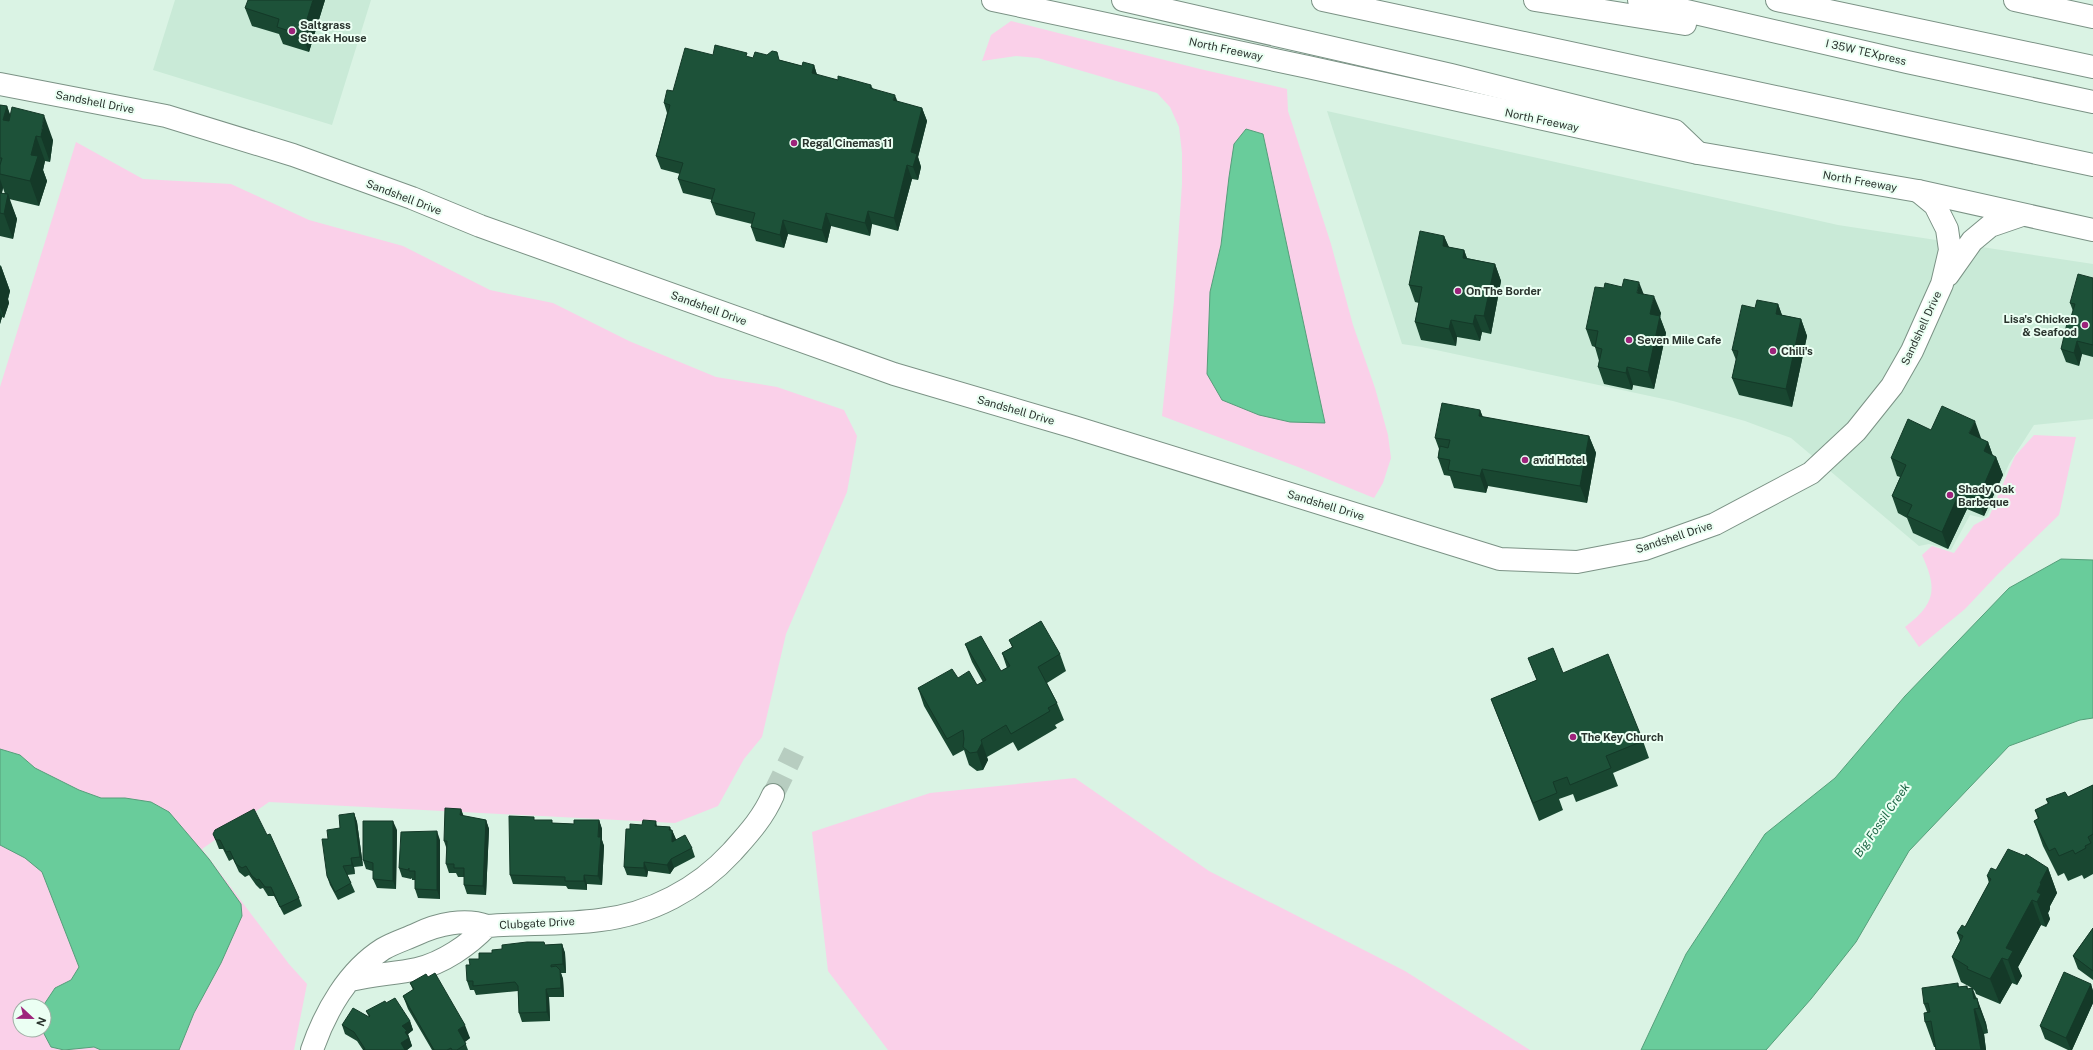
<svg xmlns="http://www.w3.org/2000/svg" width="2093" height="1050" viewBox="0 0 2093 1050" font-family="'Public Sans',sans-serif">
	<style>
		.built { fill: #c9ead7 }
		.green { fill: #fad0e9; fill-rule: evenodd }
		.water { fill: #69cc9b; stroke: #569e7a }
		.lines { fill: none; stroke-linecap: round; stroke-linejoin: round }
		.minor-tunnel { stroke: #b7cdc0; stroke-width: 22; stroke-dasharray: 22 11; stroke-linecap: butt }
		.minor-casing { stroke: #7b9285; stroke-width: 24 }
		.major-casing { stroke: #7b9285; stroke-width: 24 }
		.highway-casing { stroke: #7b9285; stroke-width: 24 }
		.minor { stroke: #fff; stroke-width: 22 }
		.major { stroke: #fff; stroke-width: 22 }
		.highway { stroke: #fff; stroke-width: 22 }
		.wall { fill: #194731; fill-rule: evenodd }
		.shaded-wall { fill: #143928 }
		.building { fill: #1d5239; stroke: #143928 }
		.poi-dot { fill: #9d237b; stroke: #ebfff3; stroke-width: 1.5 }
		.labels { text-anchor: middle; stroke-width: 4; stroke-linejoin: round; paint-order: stroke }
		.poi-label { font-size: 11px; font-weight: bold; fill: #2a342e; stroke: #ebfff3; text-anchor: start }
		.street-label { font-size: 11px; fill: #2a342e; stroke: #ebfff3 }
		.water-label { font-size: 12px; font-style: italic; fill: #1e6746; stroke: #ebfff3 }
	</style>
	<rect width="100%" height="100%" fill="#daf3e4"/>
	<path class="built" d="M175,0H371L332,125L153,70Z
		M1327,111L1838,225L2093,264V419L2034,425L2009,464L1987,516L1983,518L1970,515L1951,550L1929,544L1919,546L1791,438L1745,421L1673,401L1422,347L1402,344Z"/>
	<path class="green" d="M1011,21L1200,69L1287,89L1288,111L1331,244L1353,325L1375,388L1388,435L1391,458L1383,483L1374,498L1298,467L1162,416L1174,301L1182,184V153L1179,127L1170,107L1157,93L1038,58L1016,56L982,61L991,35Z
		M76,142L143,179L231,184L309,220L403,246L490,290L553,303L629,341L716,377L777,387L844,410L857,436L847,492L786,634L762,737L744,759L718,806L675,823L269,802L202,849L289,964L307,984L294,1050H0V387ZM20,1006H44V1030H20Z
		M2034,435L2076,437L2059,515L1998,574L1965,609L1919,647L1905,627C1935,604 1938,590 1922,555L1932,546L1954,553L1974,525L1989,517L2015,456Z
		M1075,778L1209,871L1405,971L1530,1050H888L828,971L812,832L930,793Z"/>
	<path class="water" d="M1246,129L1263,134L1325,423L1290,422L1259,415L1222,400L1207,374L1210,292L1221,245L1229,177L1234,144Z
		M2061,559L2093,560V718L2080,720L2009,746L1909,851L1856,942L1811,999L1766,1050H1641L1686,954L1765,834L1835,778L1905,696L2009,588Z
		M0,749L20,755L35,768L79,790L101,798H125L151,802L169,812L209,859L241,904L242,916L221,963L194,1013L179,1050H101L94,1047L64,1050L51,1047L42,1030H44L43,1006L55,988L71,980L79,967L42,872L25,858L0,845Z"/>
	<g class="lines">
		<path class="minor-tunnel" d="M773,795L794,752"/>
		<g class="minor-casing">
			<path id="minor" d="M0,84L166,116L293,155L412,198L480,226L894,374L1074,427L1500,559L1577,562L1645,549L1715,524L1811,473L1856,431L1892,386L1912,351L1942,284L1950,250L1947,229L1935,205L1918,191
				M1948,275L1972,241L1990,226L2022,215
				M351,980C373,974 395,974 417,969C443,963 469,945 487,926
				M312,1050C325,1012 348,971 383,949C393,943 406,939 417,934C438,924 465,918 487,926C525,923 563,925 600,920C651,914 698,889 732,852C748,834 763,818 773,795"/>
		</g>
		<g class="major-casing">
			<path id="major" d="M993,0L1308,67L1698,153L1918,191L2093,230"/>
		</g>
		<g class="highway-casing">
			<path id="highway" d="M1123,0L1451,75L1675,131L1698,153
				M1323,0L2093,165
				M1535,0L1685,24
				M1639,0L1907,62L2093,102
				M1777,0L2093,67
				M2015,0L2093,17"/>
		</g>
		<use href="#minor" class="minor"/>
		<use href="#major" class="major"/>
		<use href="#highway" class="highway"/>
	</g>
	<path class="wall" d="M325,0L309,52L283,44L279,34L252,26L245,8Z
		M713,55L748,57L753,58L780,60L802,66L814,65L817,75L838,80L871,85L873,89L898,102L922,108L927,121L918,157L921,167L918,180L912,179L898,231L872,224L870,236L831,226L827,243L788,234L784,248L756,241L751,227L752,224L716,215L711,202L712,200L683,193L678,179L680,174L661,169L656,156L667,113L664,103L673,91Z
		M0,105L7,106L10,115L53,140L50,162L45,161L43,170L47,181L39,206L9,199L17,219L13,239L0,236ZM3,188L5,194L2,193Z
		M1444,236L1449,247L1464,250L1467,258L1495,264L1501,281L1491,334L1482,332L1480,341L1457,337L1456,346L1421,340L1415,322L1419,303L1415,302L1409,285Z
		M0,265L1,266L10,291L8,299L9,303L4,318L2,317L0,324Z
		M2093,278V357L2082,354L2079,366L2066,362L2061,349L2073,311L2070,303Z
		M1643,294L1661,313L1660,317L1666,333L1654,389L1633,385L1632,390L1604,384L1598,367L1599,361L1595,347L1592,346L1586,329Z
		M1778,304L1782,315L1801,319L1807,336L1792,407L1739,395L1732,378L1736,360L1732,350L1755,308Z
		M1480,410L1483,417L1589,436L1596,453L1587,503L1488,486L1486,493L1454,488L1450,476L1444,475L1438,458L1439,449L1435,438Z
		M1931,430L1981,438V439L1988,442L1993,456L1996,457L2003,475L1984,516L1967,509L1948,549L1913,533L1907,518L1898,513L1892,496L1900,477L1897,476L1891,458Z
		M1009,640L1060,654L1066,671L1047,683L1057,703L1064,720L1055,725L1057,728L1018,751L1013,742L987,757L988,760L983,770L977,771L969,765L964,750L953,756L924,706L918,688L958,678L977,685L983,682L972,662L965,644L1001,671L1007,668L1002,653L1012,647Z
		M1528,658L1563,673L1643,741L1649,758L1613,773L1618,786L1576,802L1573,794L1559,799L1563,810L1539,821L1491,699L1537,680Z
		M2093,785V874L2084,879L2082,875L2068,881L2064,873L2058,876L2043,846L2034,821L2038,819L2035,810L2048,804L2046,799L2068,797Z
		M461,809L463,816L486,820L489,829L486,895L467,894L464,885V877H458L456,873H449L446,864L447,850L444,841Z
		M354,813L357,822L363,866L354,867L355,874L347,875L351,883L355,892L338,900L330,885L327,876L328,839L340,828Z
		M535,820L553,823L574,824L599,820L602,829V840L604,846L602,885L587,884V890L568,889L566,886L513,884L510,875Z
		M656,821L657,826L670,827L671,830H672L676,840L692,848L695,857L674,868L670,874L648,871L647,877L627,875L624,867L630,829Z
		M397,830L396,889L377,888L373,879V871L366,869L363,860Z
		M213,834L299,898L302,906L284,915L274,896H268L263,888L260,889L256,885L249,875L245,877L239,872L233,859L229,861L223,849H219Z
		M440,840V899L418,898L415,889V880H412V878L411,879L402,877L399,868Z
		M2048,868L2057,893L2050,906V909L2048,913L2050,919L2046,927L2041,925L2018,967L2022,976L2017,985L2012,983L2000,1004L1976,994L1975,991L1973,989L1986,1023L1988,1033L1984,1034L1986,1050H1936L1935,1047H1934L1925,1022L1927,1012L1924,1004L1958,983L1959,987L1967,986L1968,989L1972,988L1961,982L1952,957L1960,941L1957,933L1965,927L1989,883L1987,876L1996,870Z
		M2093,928V980L2078,969L2073,956Z
		M562,944L565,953L566,973H561L563,979L564,997H549L550,1021L522,1022L519,1013L518,991L476,995L474,990H470L467,981L470,965L479,959L546,945Z
		M428,977L470,1038L465,1042L468,1050H432L408,1009L403,996L413,990L410,983Z
		M2091,984L2093,991V1003L2072,1050H2068L2045,1039L2040,1026Z
		M386,1003L410,1021L413,1030L408,1034L412,1046L407,1050H363L357,1041L345,1034L342,1025L369,1017L366,1011Z"/>
	<path class="shaded-wall" d="M313,0H325L309,52L302,35Z
		M814,65L818,78L812,73Z
		M895,95L900,108L893,100Z
		M7,106L16,131L3,120Z
		M922,108L927,121L918,157L921,167L918,180L913,167L911,152Z
		M44,115L53,140L50,162L41,137Z
		M36,136L45,161L43,170L47,181L39,206L30,181L31,155Z
		M907,165L912,179L898,231L894,218Z
		M0,179L3,188L1,196L0,193Z
		M8,194L17,219L13,239L4,214Z
		M868,211L872,224L870,236L865,223Z
		M826,213L831,226L827,243L822,230Z
		M783,220L788,234L784,248L780,235Z
		M1444,236L1451,253L1443,246Z
		M1464,250L1470,267L1463,258Z
		M1495,264L1501,281L1491,334L1484,316Z
		M1,266L10,291L8,299L9,303L4,318L0,307V268Z
		M1639,282L1646,300L1637,293Z
		M1654,296L1661,313L1660,317L1666,333L1654,389L1648,372L1650,314Z
		M1778,304L1784,321L1776,314Z
		M0,311L2,317L0,324Z
		M1475,315L1482,332L1480,341L1473,324Z
		M1801,319L1807,336L1792,407L1786,389Z
		M1451,320L1457,337L1456,346L1449,329Z
		M2077,341L2082,354L2079,366L2074,353Z
		M1627,367L1633,385L1632,390L1626,373Z
		M1480,410L1486,427L1479,416Z
		M1975,421L1981,438L1975,451L1969,433Z
		M1589,436L1596,453L1587,503L1580,486Z
		M1988,442L1994,459L1984,451Z
		M1996,457L2003,475L1984,516L1978,499Z
		M1482,469L1488,486L1486,493L1480,476Z
		M1960,491L1967,509L1948,549L1942,532Z
		M981,740L988,760L983,770L977,752Z
		M461,809L464,817L460,815Z
		M354,813L357,822L363,866L360,857Z
		M486,820L489,829L486,895L483,886Z
		M599,820L602,829V840L604,846L602,885L598,876Z
		M393,821L397,830L396,889L393,881Z
		M670,827L672,834V830L676,839L675,851L672,842L669,830Z
		M437,831L440,840V899L437,890Z
		M351,858L354,867L355,874L352,865Z
		M671,859L674,868L670,874L667,865Z
		M644,862L648,871L647,877L644,868Z
		M2048,868L2057,893L2050,906V909L2048,913L2050,919L2046,927L2037,902V892L2040,883Z
		M584,875L587,884V890L584,881Z
		M2032,900L2041,925L2018,967L2022,976L2017,985L2008,960L2006,948Z
		M562,944L565,953L566,973L563,964Z
		M2002,958L2012,983L2000,1004L1990,979Z
		M560,970L563,979L564,997L561,988Z
		M2091,984L2093,991V1003L2072,1050H2071L2066,1038Z
		M1967,986L1984,1034L1986,1050H1981Z
		M1972,988L1978,1005L1977,998L1986,1023L1988,1033L1979,1008L1974,999Z
		M546,989L549,997L550,1021L547,1012Z
		M410,1021L413,1030L408,1034L412,1046L407,1050H403L401,1043L402,1026Z
		M465,1025L470,1038L463,1043L458,1030Z"/>
	<path class="building" d="M248,0H313L302,35L277,27L279,19L245,8Z
		M715,45L747,53L746,56L753,58L755,52L767,55L772,51L777,52L779,60L802,66L803,62L814,65L812,73L838,80V76L871,85L870,88L895,95L893,100L922,108L911,152L917,154L913,167L907,165L894,218L868,211L865,223L826,213L822,230L783,220L780,235L751,227L755,213L711,202L715,189L678,179L683,163L656,156L670,105L664,103L667,90L673,91L685,48L713,55Z
		M0,105L7,106L3,120L9,121L12,107L44,115L41,137L36,136L31,155L38,156L30,181L0,174V165L2,158H0Z
		M0,193L8,194L4,214L0,213Z
		M1420,231L1444,236L1443,246L1464,250L1463,258L1495,264L1484,316L1475,315L1473,324L1451,320L1449,329L1415,322L1422,287L1409,285Z
		M2078,274L2093,278V345L2077,341L2074,353L2061,349L2068,319L2070,320L2075,304L2070,303Z
		M1624,279L1639,282L1637,293L1654,296L1650,314L1660,316L1648,372L1627,367L1626,373L1598,367L1602,349L1595,347L1598,331L1586,329L1595,287L1604,288L1605,283L1622,287Z
		M1757,300L1778,304L1776,314L1801,319L1786,389L1732,378L1738,351L1732,350L1742,305L1755,308Z
		M1442,403L1480,410L1479,416L1589,436L1580,486L1482,469L1480,476L1448,470L1450,460L1438,458L1440,446L1448,448L1450,440L1435,438Z
		M1942,406L1975,421L1969,433L1988,442L1984,451L1996,457L1978,499L1960,491L1942,532L1907,516L1912,505L1892,496L1906,465L1891,458L1908,419L1931,430Z
		M1041,621L1060,654L1038,667L1057,703L1048,708L1050,711L1011,734L1006,725L981,740L982,743L977,752L970,753L963,747L964,739L963,730L947,739L918,688L952,669L958,678L969,671L977,685L986,680L965,644L981,636L1001,671L1010,666L1002,653L1013,647L1009,640Z
		M1553,648L1563,673L1608,654L1643,741L1606,756L1611,768L1570,785L1567,777L1553,782L1557,793L1533,803L1491,699L1537,680L1528,658Z
		M2093,785V834L2088,837L2091,843L2085,846L2086,848L2075,854L2073,850L2059,856L2055,848L2049,851L2034,821L2039,818L2035,810L2049,803L2046,799L2065,792L2068,797Z
		M445,808L461,809L460,815L486,820L483,886L464,885V868H454V864H446L447,841H444Z
		M254,809L267,835L270,834L299,898L280,907L271,887H265L259,879L257,880L252,876L246,866L242,868L236,864L230,851L226,852L220,840H216L213,834L215,830Z
		M354,813L360,857L351,858L352,865L343,866L351,883L335,892L327,876L322,839H328L327,830L340,828L339,815Z
		M509,816L534,817V820H552V823L574,824V820H599L598,837H601L598,876L584,875V881H565V877L510,875Z
		M643,820L656,821L655,826L670,827L669,830H672V842L685,835L692,848L671,859L667,865L644,862V868L624,867L626,829H630V824L642,825Z
		M363,821H393V881L373,879V863L363,860Z
		M437,831V890L415,889V871H409V868L408,870L399,868L401,832Z
		M2008,849L2025,856L2026,854L2048,868L2040,883L2041,884L2037,892L2041,894L2037,902L2032,900L2006,948L2013,951L2008,960L2002,958L1990,979L1967,969L1968,967L1952,957L1963,936L1957,933L1962,925L1965,927L1991,879L1987,876L1991,868L1996,870Z
		M2093,928V971L2073,956Z
		M527,942H544L545,945L562,944L563,964L551,965V967L556,966L560,970L561,988L546,989L547,1012L519,1013L518,986L515,982L473,986V981H467L466,965H470L469,959H479V953H492V950L502,949V945Z
		M2064,972L2091,984L2066,1038L2040,1026Z
		M435,973L465,1025L458,1030L466,1044L457,1050H452L451,1048L447,1050H434L403,996L414,989L410,983L426,974L428,977Z
		M1958,983V987L1967,986V989L1972,988L1974,999L1977,998L1979,1008L1974,1009L1981,1050H1936L1931,1021L1925,1022L1924,1013L1930,1012L1928,1003L1924,1004L1922,988Z
		M395,998L410,1021L402,1026L407,1031L405,1032L409,1038L401,1043L405,1050H363L365,1049L354,1032L342,1025L353,1008L369,1017L370,1016L366,1011L385,1001L386,1003Z"/>
	<g class="poi-dot">
		<circle cx="292" cy="31" r="4"/>
		<circle cx="794" cy="143" r="4"/>
		<circle cx="1458" cy="291" r="4"/>
		<circle cx="2085" cy="325" r="4"/>
		<circle cx="1629" cy="340" r="4"/>
		<circle cx="1773" cy="351" r="4"/>
		<circle cx="1525" cy="460" r="4"/>
		<circle cx="1950" cy="495" r="4"/>
		<circle cx="1573" cy="737" r="4"/>
	</g>
	<g class="labels">
		<g class="poi-label">
			<text x="300" y="29">Saltgrass<tspan x="300" dy="13">Steak House</tspan></text>
			<text x="802" y="147">Regal Cinemas 11</text>
			<text x="1466" y="295">On The Border</text>
			<text x="2077" y="323" text-anchor="end">Lisa's Chicken<tspan x="2077" dy="13">&amp; Seafood</tspan></text>
			<text x="1637" y="344">Seven Mile Cafe</text>
			<text x="1781" y="355">Chili's</text>
			<text x="1533" y="464">avid Hotel</text>
			<text x="1958" y="493">Shady Oak<tspan x="1958" dy="13">Barbeque</tspan></text>
			<text x="1581" y="741">The Key Church</text>
		</g>
		<g class="street-label">
			<text transform="translate(1226 49) rotate(12)" y="4">North Freeway</text>
			<text transform="translate(1866 52) rotate(13)" y="4">I 35W TEXpress</text>
			<text transform="translate(95 102) rotate(11)" y="4">Sandshell Drive</text>
			<text transform="translate(1542 120) rotate(12)" y="4">North Freeway</text>
			<text transform="translate(1860 181) rotate(10)" y="4">North Freeway</text>
			<text transform="translate(404 197) rotate(21)" y="4">Sandshell Drive</text>
			<text transform="translate(709 308) rotate(20)" y="4">Sandshell Drive</text>
			<text transform="translate(1921 328) rotate(-65)" y="4">Sandshell Drive</text>
			<text transform="translate(1016 410) rotate(16)" y="4">Sandshell Drive</text>
			<text transform="translate(1326 505) rotate(17)" y="4">Sandshell Drive</text>
			<text transform="translate(1674 537) rotate(-18)" y="4">Sandshell Drive</text>
			<text transform="translate(537 923) rotate(-3)" y="4">Clubgate Drive</text>
		</g>
		<g class="water-label">
			<text transform="translate(1882 820) rotate(-55)" y="4">Big Fossil Creek</text>
		</g>
	</g>
	<g transform="translate(32 1018) rotate(112)"><circle r="19" fill="#ebfff3" stroke="#9eaea4"/>
	<path d="M0-3L7 15L0 10L-7 15Z" fill="#9d237b"/>
	<text y="-6" font-size="11" font-weight="bold" text-anchor="middle" fill="#2a342e">N</text>
	</g>
</svg>
